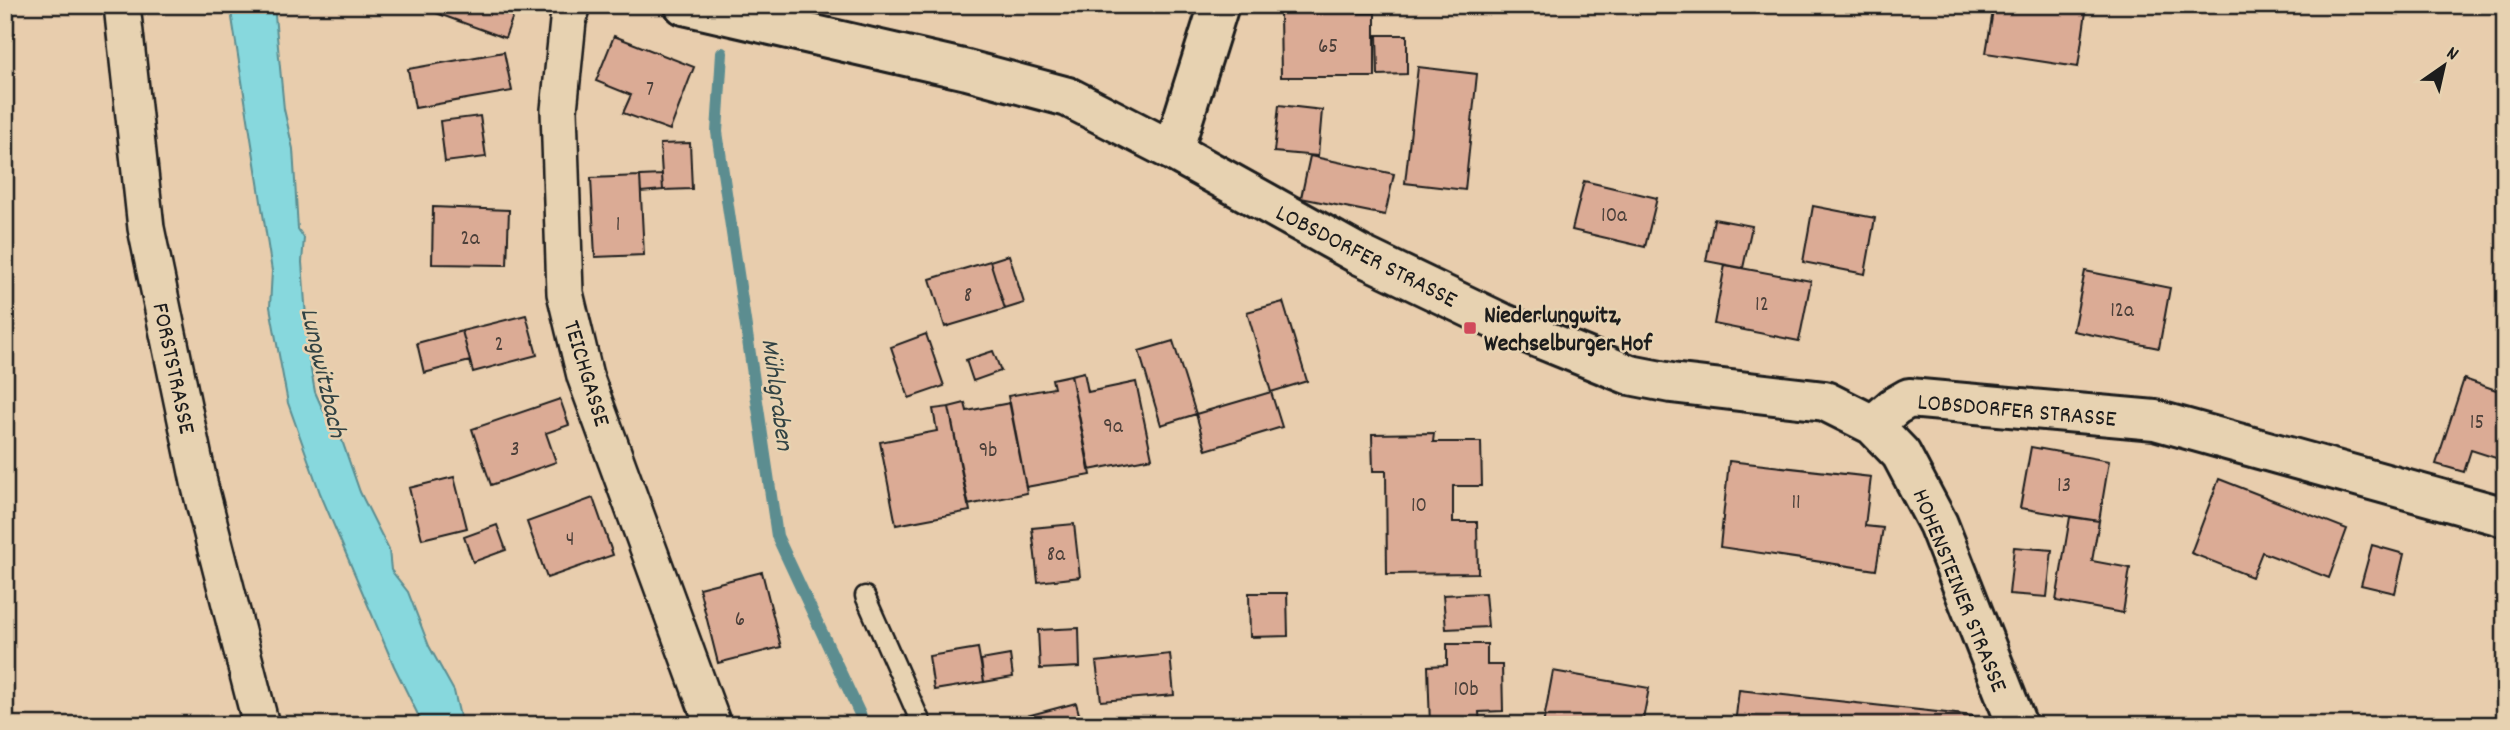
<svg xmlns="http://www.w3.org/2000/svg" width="2510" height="730" viewBox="0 0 2510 730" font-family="Dekko,sans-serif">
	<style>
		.water { fill: #87d8dd; stroke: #5c8d90; stroke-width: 2 }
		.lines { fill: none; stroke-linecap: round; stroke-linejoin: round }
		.stream { stroke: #5c8d90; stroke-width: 12 }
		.building { fill: #dbab95; stroke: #1c1c1c; stroke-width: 2 }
		.lane-casing { stroke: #1c1c1c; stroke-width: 23 }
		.street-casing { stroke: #1c1c1c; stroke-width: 40 }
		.secondary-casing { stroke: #1c1c1c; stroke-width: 44 }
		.lane { stroke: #e7d2b1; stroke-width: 18 }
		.street { stroke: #e7d2b1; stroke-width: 35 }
		.secondary { stroke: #e7d2b1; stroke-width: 38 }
		.poi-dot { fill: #d1495b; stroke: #e7d2b1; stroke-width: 2.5 }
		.labels { text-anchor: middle; stroke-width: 5; stroke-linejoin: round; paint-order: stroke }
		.number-label { font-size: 21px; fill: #4c403a }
		.street-label { font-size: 24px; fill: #1c1c1c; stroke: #e7d2b1 }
		.poi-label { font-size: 24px; font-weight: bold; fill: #1c1c1c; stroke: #e7d2b1; text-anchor: start }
		.water-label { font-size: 26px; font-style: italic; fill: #314243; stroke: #e7d2b1 }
	</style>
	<rect width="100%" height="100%" fill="#e8cdad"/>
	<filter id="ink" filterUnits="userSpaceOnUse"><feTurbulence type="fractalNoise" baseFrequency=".0143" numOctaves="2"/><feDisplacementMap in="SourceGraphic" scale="14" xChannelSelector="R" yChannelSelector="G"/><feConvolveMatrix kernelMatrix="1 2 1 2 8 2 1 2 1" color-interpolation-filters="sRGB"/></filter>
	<g filter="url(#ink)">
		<path class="water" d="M230,5H274L284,109L293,149L298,229L304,238L302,262L309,359L315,392L323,410L339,432L360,492L389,550L391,570L408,592L429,646L454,691L462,725H423L394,666L320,493L288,403L270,307L272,271Z"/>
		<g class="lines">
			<path class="stream" d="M722,53L717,132L777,536L865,725"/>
		</g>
		<path class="building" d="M429,5H517L505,38L428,10Z
			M1994,5H2087L2078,67L1986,53Z
			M1280,13H1375V77H1281Z
			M1377,35H1407V74L1378,75Z
			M614,36L694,67L670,130L623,113L631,95L596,81Z
			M504,52L512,91L415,108L408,69Z
			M1418,67L1477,74L1465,190L1405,183Z
			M1279,105L1322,110L1318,156L1274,152Z
			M480,116L486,157L445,162L440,121Z
			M690,143L692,189L663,190L660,144Z
			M1310,156L1394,174L1385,215L1301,198Z
			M662,175L663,190L641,192L640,176Z
			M640,176L644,255L595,257L591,178Z
			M1584,181L1657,198L1645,247L1572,230Z
			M1813,206L1875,218L1865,274L1803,262Z
			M433,207L509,210L507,265L432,264Z
			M1714,219L1752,226L1743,268L1706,261Z
			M1009,255L1024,303L1005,309L990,261Z
			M990,261L1005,309L945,327L930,279Z
			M1725,265L1811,281L1799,341L1714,324Z
			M2085,271L2170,288L2159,348L2073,331Z
			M1283,302L1307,381L1271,392L1247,312Z
			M526,315L537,355L473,372L462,331Z
			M462,331L470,361L424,373L417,343Z
			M926,334L944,386L909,398L891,347Z
			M1173,341L1196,414L1161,425L1139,351Z
			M993,351L1001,371L973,381L966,360Z
			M1084,372L1088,392L1136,382L1152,458L1089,470L1071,375Z
			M1071,375L1091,475L1026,487L1008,396L1054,388L1052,379Z
			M2464,379L2505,393V461L2471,450L2464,472L2436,464Z
			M1271,392L1282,427L1206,450L1196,414Z
			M560,399L569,425L546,433L556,462L491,485L472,429Z
			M965,403L967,411L1010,403L1027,493L968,505L949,407Z
			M949,407L970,511L896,525L880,442L937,431L933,409Z
			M1434,433L1433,442H1481L1482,486H1453V522H1477L1478,573L1387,574L1386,471H1373L1372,434Z
			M2031,447L2109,461L2099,521L2020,508Z
			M1729,461L1871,477L1865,526L1883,528L1876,570L1720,547Z
			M454,477L467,528L422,539L409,488Z
			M2219,479L2347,529L2329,578L2262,552L2252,577L2191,553Z
			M593,498L613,555L547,578L527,522Z
			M2070,517L2099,521L2092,561L2130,568L2123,613L2056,601Z
			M1074,524L1080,577L1038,582L1032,528Z
			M497,525L506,550L473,562L464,537Z
			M2372,545L2404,554L2395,593L2361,585Z
			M2014,547L2052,550L2047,597L2009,594Z
			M762,572L781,647L718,663L699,588Z
			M1249,593H1287L1288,636L1250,637Z
			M1485,593L1488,627L1446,629L1443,595Z
			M1079,628L1080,667L1040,669L1038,630Z
			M1447,644H1487V665H1502L1503,711L1479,712L1480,725H1430L1428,666L1447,665Z
			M978,648L984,682L934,690L929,656Z
			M1170,654L1174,695L1101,701L1096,662Z
			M1010,655L1013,677L984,682L981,660Z
			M1553,671L1649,688L1642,725H1543Z
			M1739,690L1973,716L1972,725H1735Z
			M1076,703L1082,725H1025L1023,717Z
			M1401,716L1404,725H1373Z"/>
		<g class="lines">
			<g class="lane-casing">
				<path id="lane" d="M865,596L922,725"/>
			</g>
			<g class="street-casing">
				<path id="street" d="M122,5L146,228L200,487L261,725
					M573,5L568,21L559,110L565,293L585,376L713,725"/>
			</g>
			<g class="secondary-casing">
				<path id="secondary" d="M684,5L967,70L1068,97L1173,151L1360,255L1502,323L1630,375L1671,383L1825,401L1873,425L1901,454L1938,524L2017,725
					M1173,151L1219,5
					M1873,425L1895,406L1909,398L2155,420L2505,517"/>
			</g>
			<use href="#lane" class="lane"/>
			<use href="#street" class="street"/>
			<use href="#secondary" class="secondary"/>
		</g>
	</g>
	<rect class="poi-dot" x="1463" y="321" width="14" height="14" rx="3.5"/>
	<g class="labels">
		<g class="number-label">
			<text x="1328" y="52">65</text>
			<text x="650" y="95">7</text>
			<text x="1614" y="221">10a</text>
			<text x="618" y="230">1</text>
			<text x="470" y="244">2a</text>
			<text x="968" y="301">8</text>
			<text x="1762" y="310">12</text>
			<text x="2122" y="316">12a</text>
			<text x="499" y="350">2</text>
			<text x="2477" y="428">15</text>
			<text x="1113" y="432">9a</text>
			<text x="515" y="455">3</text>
			<text x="988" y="456">9b</text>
			<text x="2064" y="491">13</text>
			<text x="1796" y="508">11</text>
			<text x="1419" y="511">10</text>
			<text x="570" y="545">4</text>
			<text x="1056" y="560">8a</text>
			<text x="740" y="625">6</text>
			<text x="1466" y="695">10b</text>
		</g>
		<g class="street-label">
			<text transform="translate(1367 255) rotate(27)" y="8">LOBSDORFER STRASSE</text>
			<text transform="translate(175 368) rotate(78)" y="8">FORSTSTRASSE</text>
			<text transform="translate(588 373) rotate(73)" y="8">TEICHGASSE</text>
			<text transform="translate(2017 409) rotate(5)" y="8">LOBSDORFER STRASSE</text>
			<text transform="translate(1961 590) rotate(68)" y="8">HOHENSTEINER STRASSE</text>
		</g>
		<g class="poi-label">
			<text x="1484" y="322">Niederlungwitz,<tspan x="1484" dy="28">Wechselburger Hof</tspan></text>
		</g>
		<g class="water-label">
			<text transform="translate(325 372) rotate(77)" y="9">Lungwitzbach</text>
			<text transform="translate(779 394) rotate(82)" y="9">Mühlgraben</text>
		</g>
	</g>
	<rect width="2510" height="730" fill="none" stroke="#e7d2b1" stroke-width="28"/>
	<rect x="14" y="14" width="2482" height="702" fill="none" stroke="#1c1c1c" stroke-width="2.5" filter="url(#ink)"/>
	<g transform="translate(2444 66) rotate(34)" stroke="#e7d2b1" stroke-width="5" paint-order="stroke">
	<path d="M0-5L12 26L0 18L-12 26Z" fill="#1c1c1c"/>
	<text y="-10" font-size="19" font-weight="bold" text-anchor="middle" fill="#1c1c1c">N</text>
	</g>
</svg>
